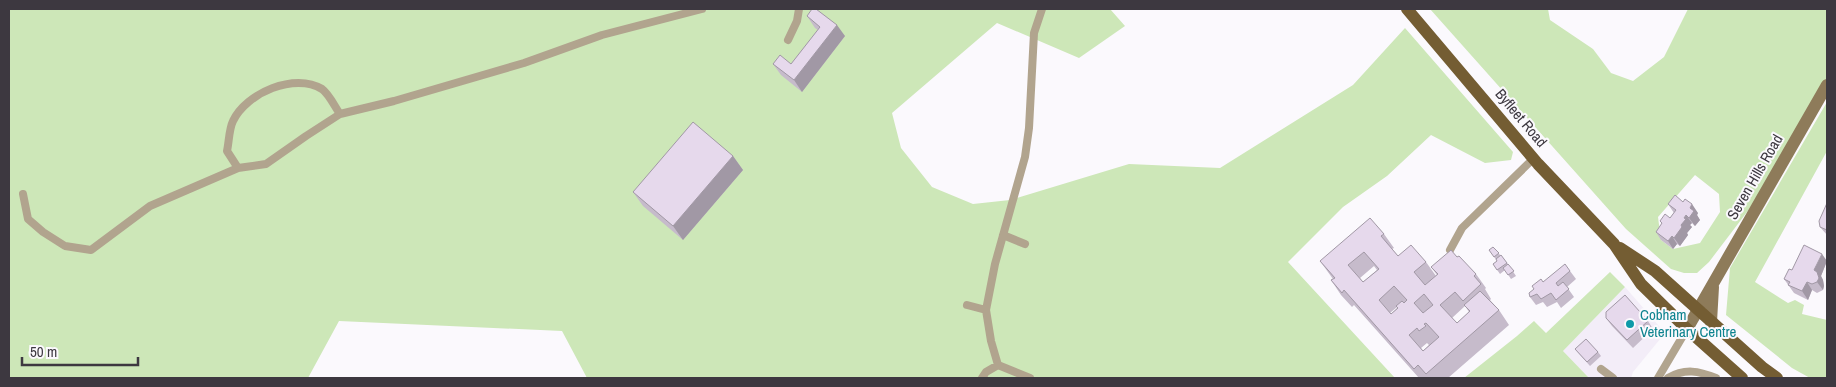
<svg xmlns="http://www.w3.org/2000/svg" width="1836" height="387" viewBox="0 0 1836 387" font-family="'Archivo Narrow',sans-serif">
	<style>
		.built { fill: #f3edf8 }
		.green { fill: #cde7b8; fill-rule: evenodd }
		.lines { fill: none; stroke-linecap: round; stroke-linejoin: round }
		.service { stroke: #b1a48e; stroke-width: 8 }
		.secondary { stroke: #8e7b5a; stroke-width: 12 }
		.primary { stroke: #745d33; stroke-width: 12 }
		.wall { fill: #c6bbcb; fill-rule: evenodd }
		.shaded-wall { fill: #a198a5 }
		.building { fill: #e6d9ec; stroke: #a198a5; fill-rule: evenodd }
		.culture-dot { fill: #0f9aa8; stroke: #fbf9fd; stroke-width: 2 }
		.labels { text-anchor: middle; stroke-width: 4; stroke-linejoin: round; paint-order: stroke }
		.street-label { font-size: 15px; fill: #3d3840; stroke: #fbf9fd }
		.culture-label { font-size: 15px; fill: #0d838f; stroke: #fbf9fd; text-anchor: start }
	</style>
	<rect width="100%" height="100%" fill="#fbf9fd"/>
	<path class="built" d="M1625,287L1665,333L1633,372L1631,378H1589L1563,351Z"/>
	<path class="green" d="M9,9H1110L1125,26L1079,58L997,23L892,113L901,148L932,187L973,204L1010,200L1129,164L1220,168L1353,85L1405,28L1513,152L1511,160L1485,163L1431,135L1387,176L1343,207L1288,262L1395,378H587L562,331L339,321L308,378H9Z
		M1430,9H1548L1550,20L1593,49L1611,73L1633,81L1664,57L1688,9H1827V79L1766,187L1709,262L1697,273H1684L1671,269L1626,229ZM1695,175L1719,194L1720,212L1700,243L1673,249L1661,240L1658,217Z
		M1827,102V151L1755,282L1788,303L1795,300L1804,305L1802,314L1827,320V378H1810L1792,368L1726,315L1730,268Z
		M1610,272L1625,287L1563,351L1589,378H1464L1517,336L1534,321L1546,333Z"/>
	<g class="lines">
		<path class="service" d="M788,40L797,21L799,9
			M340,114C335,107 329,94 322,89C295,72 246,93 233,121C229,129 229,142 227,151L238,168L266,164L306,136L340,114L394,101L524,63L602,35L702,9
			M23,194L28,219L43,232L65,246L91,250L150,206L238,168
			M1003,235L1025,244
			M1450,250L1462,228L1533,159
			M967,305L986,310
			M998,365L991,341L986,310L995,264L1025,157L1029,128L1034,33L1042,9
			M1601,369L1613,378
			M982,378L986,372L998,365L1030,378
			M1658,378L1687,329
			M1668,378C1685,368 1699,371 1716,378"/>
		<path class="secondary" d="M1711,322L1713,287
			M1687,329L1827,85"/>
		<path class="primary" d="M1407,9L1538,164L1614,244L1641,284L1687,329L1742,378
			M1620,248L1655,271L1762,367L1777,378"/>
	</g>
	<path class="wall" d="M807,16L845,36L802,92L781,75L773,64H791L818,30L815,28Z
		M733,156L743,170L683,240L643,206L633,192Z
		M1827,203V235L1820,227Z
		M1668,204L1698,213L1697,215L1700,220L1695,226L1692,223L1690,225L1692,227L1687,233L1688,235L1680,246L1677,244L1673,249L1661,240L1656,232L1662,224L1660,221L1670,218L1674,213Z
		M1384,234L1394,248L1392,249L1398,256L1426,262L1436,276L1437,275L1431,267L1457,257L1476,274L1486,288L1485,289L1491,299L1490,300L1499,310L1509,325L1448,378H1419L1354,305L1352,307L1341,295L1331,280L1333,279L1320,261ZM1374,266L1377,270L1363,282L1360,278ZM1465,306L1469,312L1457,323L1452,318ZM1397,307V308L1391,314L1390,313ZM1427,343L1429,345L1423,351L1421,348Z
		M1493,247L1508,264L1516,276L1511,279L1505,270L1500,274L1493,264L1497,261L1489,250Z
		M1827,261L1821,276L1823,280L1824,286L1823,290L1817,293L1812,290L1808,300L1794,293L1784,279Z
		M1570,271L1576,279L1567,287L1574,297L1561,308L1557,302L1547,307L1543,302L1536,305L1530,297L1543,282Z
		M1606,318L1648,321L1653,329L1633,348L1612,326Z
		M1575,349L1598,352L1601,356L1590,366Z"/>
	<path class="shaded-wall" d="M837,25L845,36L802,92L794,80Z
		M733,156L743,170L683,240L673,226Z
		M1692,204L1698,213L1697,215L1700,220L1695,226L1689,218L1690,208Z
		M1686,215L1692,223L1690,225L1692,227L1687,233L1688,235L1680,246L1674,238Z
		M1672,236L1677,244L1673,249L1668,241Z
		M1822,254L1827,261L1821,276L1823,280L1824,286L1823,290L1817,282L1814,270Z
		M1807,282L1812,290L1808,300L1802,291Z"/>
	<path class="building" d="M812,9H816L837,25L794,80L773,64L780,55L791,64L820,27L807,16Z
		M693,122L733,156L673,226L633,192Z
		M1675,195L1683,202L1685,199L1692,204L1690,208L1694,211L1689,218L1686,215L1684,218L1686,219L1681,225L1682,227L1674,238L1672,236L1668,241L1656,232L1662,223L1660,221L1665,214L1670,218L1676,210L1668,204Z
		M1827,203V230L1820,227L1819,221Z
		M1370,218L1384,234L1381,236L1398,256L1411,245L1426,262L1414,272L1425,285L1438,274L1431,267L1451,250L1457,257L1459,256L1476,274L1474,276L1481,284L1463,301L1455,292L1440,305L1457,323L1470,311L1464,305L1480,291L1499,310L1426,374L1418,365L1414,369L1344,290L1342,293L1331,280L1335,278L1320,261ZM1364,252L1379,269L1363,282L1348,265ZM1394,286L1407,300L1404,303L1402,301L1396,306L1398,308L1391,314L1379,300ZM1424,294L1433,305L1423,313L1414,303ZM1426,323L1439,337L1423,351L1409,335L1417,328L1419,331L1426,326L1424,324Z
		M1804,245L1822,254L1814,270L1817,272L1819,278L1817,282L1812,284L1807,282L1802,291L1788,285L1790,282L1784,279L1789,269L1792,270Z
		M1493,247L1499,253L1494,257L1489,250Z
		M1501,255L1507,263L1497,270L1493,264L1497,261L1496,259Z
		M1508,264L1514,271L1508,275L1503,268Z
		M1565,264L1570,271L1556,283L1558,286L1563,282L1569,289L1556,300L1551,293L1541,299L1537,294L1530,297L1529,293L1534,289L1532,286L1541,279L1543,282Z
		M1625,295L1648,321L1627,340L1606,318V312Z
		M1586,339L1598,352L1587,362L1575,349Z"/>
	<circle class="culture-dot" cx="1630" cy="324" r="5"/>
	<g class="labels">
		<g class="street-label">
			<text transform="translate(1521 118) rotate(50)" y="5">Byfleet Road</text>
			<text transform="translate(1755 177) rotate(-60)" y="5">Seven Hills Road</text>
		</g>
		<g class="culture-label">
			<text x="1640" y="320">Cobham<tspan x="1640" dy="17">Veterinary Centre</tspan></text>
		</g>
	</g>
	<rect width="1836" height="387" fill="none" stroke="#3d3840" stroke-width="20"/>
	<path d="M22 357v8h116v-8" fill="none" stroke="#3d3840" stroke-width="2.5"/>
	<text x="30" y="357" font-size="15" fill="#3d3840" stroke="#fbf9fd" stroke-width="4" paint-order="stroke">50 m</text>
</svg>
